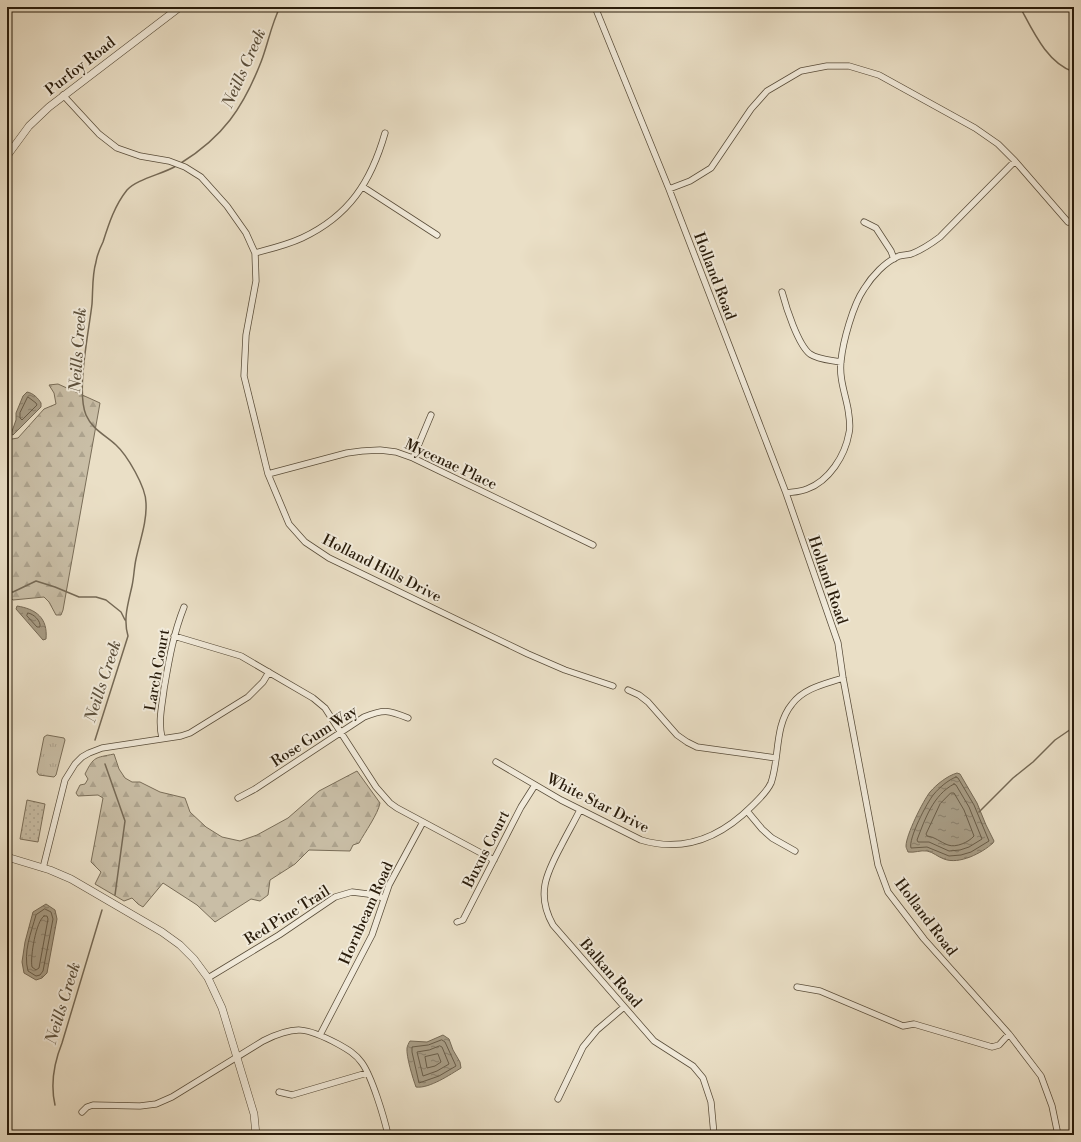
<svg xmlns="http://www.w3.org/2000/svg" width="1081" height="1142" viewBox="0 0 1081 1142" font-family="'Libre Bodoni',serif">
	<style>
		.grass { fill: url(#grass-tufts); stroke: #796d58 }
		.forest { fill: url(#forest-firs); stroke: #796d58 }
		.garden { fill: url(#garden-dots); stroke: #796d58 }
		.water { fill: url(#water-ripples); stroke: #756955 }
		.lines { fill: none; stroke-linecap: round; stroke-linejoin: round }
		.shore { stroke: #685c48; stroke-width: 1 }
		.stream { stroke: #756955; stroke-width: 1.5 }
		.minor-casing { stroke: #594d3a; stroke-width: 7 }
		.tertiary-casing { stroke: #594d3a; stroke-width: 8 }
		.minor { stroke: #f1eada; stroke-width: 5.5 }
		.tertiary { stroke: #f1eada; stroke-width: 7 }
		.labels { text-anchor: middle; stroke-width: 4; stroke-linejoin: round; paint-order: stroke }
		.street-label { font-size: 15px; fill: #291c0b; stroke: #f1eada }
		.water-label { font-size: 16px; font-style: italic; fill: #5c503c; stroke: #f1eada }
	</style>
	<defs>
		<pattern id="grass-tufts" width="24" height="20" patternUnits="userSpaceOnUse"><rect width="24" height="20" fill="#c9bea6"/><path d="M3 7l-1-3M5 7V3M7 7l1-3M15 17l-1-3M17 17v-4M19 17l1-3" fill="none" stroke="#ada38e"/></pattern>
		<pattern id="forest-firs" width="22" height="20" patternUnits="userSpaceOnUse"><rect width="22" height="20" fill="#c9bea6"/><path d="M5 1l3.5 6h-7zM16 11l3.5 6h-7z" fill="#ada38e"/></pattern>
		<pattern id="garden-dots" width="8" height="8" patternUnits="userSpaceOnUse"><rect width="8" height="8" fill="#c9bea6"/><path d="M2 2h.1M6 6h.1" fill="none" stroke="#ada38e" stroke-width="1.8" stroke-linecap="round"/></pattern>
		<pattern id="water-ripples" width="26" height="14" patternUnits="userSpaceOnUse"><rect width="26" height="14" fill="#a89d86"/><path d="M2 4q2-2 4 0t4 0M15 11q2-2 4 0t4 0" fill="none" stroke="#897f6c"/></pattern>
	</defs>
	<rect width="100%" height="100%" fill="#eadfc6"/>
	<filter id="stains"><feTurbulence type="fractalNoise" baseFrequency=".005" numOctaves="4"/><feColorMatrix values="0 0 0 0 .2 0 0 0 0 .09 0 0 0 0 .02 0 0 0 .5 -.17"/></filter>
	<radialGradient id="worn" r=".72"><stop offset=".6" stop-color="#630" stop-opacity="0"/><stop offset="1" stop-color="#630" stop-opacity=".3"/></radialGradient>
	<path class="grass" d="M47,735L64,738L65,740L56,775L54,777L39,775L37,772L44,737Z"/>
	<path class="forest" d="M58,384L100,403L63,610L61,615H56L49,602L44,597L13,600L7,595V433L12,439L18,438L44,409L56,404L54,393L49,385Z
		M114,754L119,769L125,778L132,782H140L160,792L185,798L190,812L206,827L222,837L240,841L257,835L288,818L319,791L357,771L380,803C378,814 365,832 359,843L353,845L350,851L309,850L295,864L270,880L268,895L260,901L251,899L215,922L197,905L163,883L143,907L138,904L132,898L124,901L95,884L101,872L91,862L103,798L98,795L78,796L76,793L80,785L85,784L88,779L85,774C94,756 95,758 114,754Z"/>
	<path class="garden" d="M27,800L45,804L38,842L20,839Z"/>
	<path class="water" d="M27,392C33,393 38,398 41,403V407L13,435L11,434L16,420V413L23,396Z
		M17,606C36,609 48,618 46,639L43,640L16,609Z
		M957,773L960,774L977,803L986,825L994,841L993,843C982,853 959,865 944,859C938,857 933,852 927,851C920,850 915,853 908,852C907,849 906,848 906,846C906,835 923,801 930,792C937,784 947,776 957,773Z
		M46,904L55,910L57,919L47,973L42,978L36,980L24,973L22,962L25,942L33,912Z
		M443,1035L449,1039L453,1050L460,1062L461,1068C451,1074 429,1089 416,1087C413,1079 406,1056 407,1048C407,1047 409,1042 410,1041L427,1042Z"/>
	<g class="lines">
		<path class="shore" d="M28,397L36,403L37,405L22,420L20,418V413Z
			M28,613C34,614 41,621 40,627H37L27,616Z
			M956,777L958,778L974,805L989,841L971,852L961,855L949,856L927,847L911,848C908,839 927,802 934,794C939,788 948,780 956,777Z
			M954,784L956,785L969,807L982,839L969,847L960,850L949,851L929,842H918L917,840C925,819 933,795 954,784Z
			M951,793H954L964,810L974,836C969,842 956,848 948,845C940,842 935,837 927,836L926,834L940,804Z
			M45,909L51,912L53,919L43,971L40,975L36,976L28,971C23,952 31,933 36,915Z
			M44,916H47L48,919L39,968L36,970L32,967C30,957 36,921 44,916Z
			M442,1040L445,1042L456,1066L439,1076L419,1083L412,1052V1047L428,1045Z
			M440,1046L442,1047L449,1064L437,1071L423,1076L417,1052L429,1050Z
			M438,1054L441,1062L435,1066L427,1068L425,1057Z"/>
		<path class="stream" d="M1020,7C1033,31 1047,63 1074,72
			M181,163C223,137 243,108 261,62C268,44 271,25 280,7
			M7,592H13L36,581L55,587L79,597H96L106,600L121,612L125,620
			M95,740L128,636C123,619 128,604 132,586C134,577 134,568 136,559C140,540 147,522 146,503C146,487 127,455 116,445C105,435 92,429 86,415C76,391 89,331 92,304C93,290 92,275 96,262C97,255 100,248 103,242C109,223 115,205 127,190C137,179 163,174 176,166
			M105,764L125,821L115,895
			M979,812L1013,778L1033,762L1055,740L1074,727
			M55,1105C50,1083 54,1063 62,1043L102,910"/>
		<g class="minor-casing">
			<path id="minor" d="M595,7L669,189L786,493L838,643L843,678L878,865L888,892L924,939L1009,1034L1041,1076L1052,1106L1058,1135
				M63,95L99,134L117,148L140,156L169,161L185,167L201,177L227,206L246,233L255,253L256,281L246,335L244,376L268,474L289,524L305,542L329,558L528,654L565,670L613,686
				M363,187L437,235
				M669,189L690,181L711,168L751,109L767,91L801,71L827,66H849L879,75L975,128L998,144L1015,161L1068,222
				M864,222L876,228L891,251L894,259
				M255,253C270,249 287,245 302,238C349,216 371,182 385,133
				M782,292C786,307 798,345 810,354C819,360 831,360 841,362
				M413,458L431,415
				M268,474L347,453L362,451L380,450L396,452L413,458L593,545
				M786,493C792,492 800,492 807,489C829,481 845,456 849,433C851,426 849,416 848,409C845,393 839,378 841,361C843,341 853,305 864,289C872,276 885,262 899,256C903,255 907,255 911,254C922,250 932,243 940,237L1015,161
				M174,636L241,656L313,698L325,708L376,787L390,803L397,808L494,860
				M628,690L639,695L648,702L677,735L687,742L697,747L776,758
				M162,738C158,721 162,706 164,689C169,660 173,635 184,607
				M496,762L561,800L641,840C684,853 721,837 752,806C759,799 767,792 771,783C780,757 774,726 792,704C804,688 825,684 843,678
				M238,798L255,789L364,717C384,709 388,710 408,718
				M580,810C574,822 567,834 561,846C546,874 536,895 553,925L654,1041L693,1066L703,1078L711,1102L714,1135
				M747,811L762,829L772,838L795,851
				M43,868L65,780L75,764L82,757L89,753L102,748L181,736L190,733L248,697L263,682L269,672
				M457,922L463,920L521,807L535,785
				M208,978L279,935L335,897L352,892L368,894L384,898
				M797,987L820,991L903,1026L914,1024L992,1047L999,1045L1009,1034
				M320,1035L372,935L389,885L423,822
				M279,1092L292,1095L367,1073
				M558,1099L583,1047L597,1030L624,1007
				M82,1112L87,1107L93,1105L140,1106L156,1104L172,1097L263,1041C295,1025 306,1027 338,1044C347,1049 356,1054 362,1063C372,1077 384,1117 388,1135"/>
		</g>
		<g class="tertiary-casing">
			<path id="tertiary" d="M7,156L29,126L49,107L180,7
				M7,857L50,870L71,879L162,932L180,945L194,959L208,978L222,1008L254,1114L256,1135"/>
		</g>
		<use href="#minor" class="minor"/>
		<use href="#tertiary" class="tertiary"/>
	</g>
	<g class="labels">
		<g class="street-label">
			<text transform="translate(80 66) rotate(-38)" y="5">Purfoy Road</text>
			<text transform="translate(715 276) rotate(69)" y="5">Holland Road</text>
			<text transform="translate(451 464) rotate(25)" y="5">Mycenae Place</text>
			<text transform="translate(382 568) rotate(27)" y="5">Holland Hills Drive</text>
			<text transform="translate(828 580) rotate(71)" y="5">Holland Road</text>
			<text transform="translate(157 670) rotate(-80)" y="5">Larch Court</text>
			<text transform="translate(314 736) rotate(-33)" y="5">Rose Gum Way</text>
			<text transform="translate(598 803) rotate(27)" y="5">White Star Drive</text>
			<text transform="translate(486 849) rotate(-63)" y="5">Buxus Court</text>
			<text transform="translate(366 913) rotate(-66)" y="5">Hornbeam Road</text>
			<text transform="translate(287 915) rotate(-32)" y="5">Red Pine Trail</text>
			<text transform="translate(926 917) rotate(53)" y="5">Holland Road</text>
			<text transform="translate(611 973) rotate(49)" y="5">Balkan Road</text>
		</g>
		<g class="water-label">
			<text transform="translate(243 68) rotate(-66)" y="6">Neills Creek</text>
			<text transform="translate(77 350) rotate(-86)" y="6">Neills Creek</text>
			<text transform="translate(102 681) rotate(-72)" y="6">Neills Creek</text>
			<text transform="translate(62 1003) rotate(-73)" y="6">Neills Creek</text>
		</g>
	</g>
	<rect width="1081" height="1142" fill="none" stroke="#eadfc6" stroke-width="24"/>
	<rect x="8" y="8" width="1065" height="1126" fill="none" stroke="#291c0b" stroke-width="2"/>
	<rect x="12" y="12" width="1057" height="1118" fill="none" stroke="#291c0b"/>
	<rect width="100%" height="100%" filter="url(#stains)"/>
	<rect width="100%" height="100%" fill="url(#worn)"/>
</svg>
